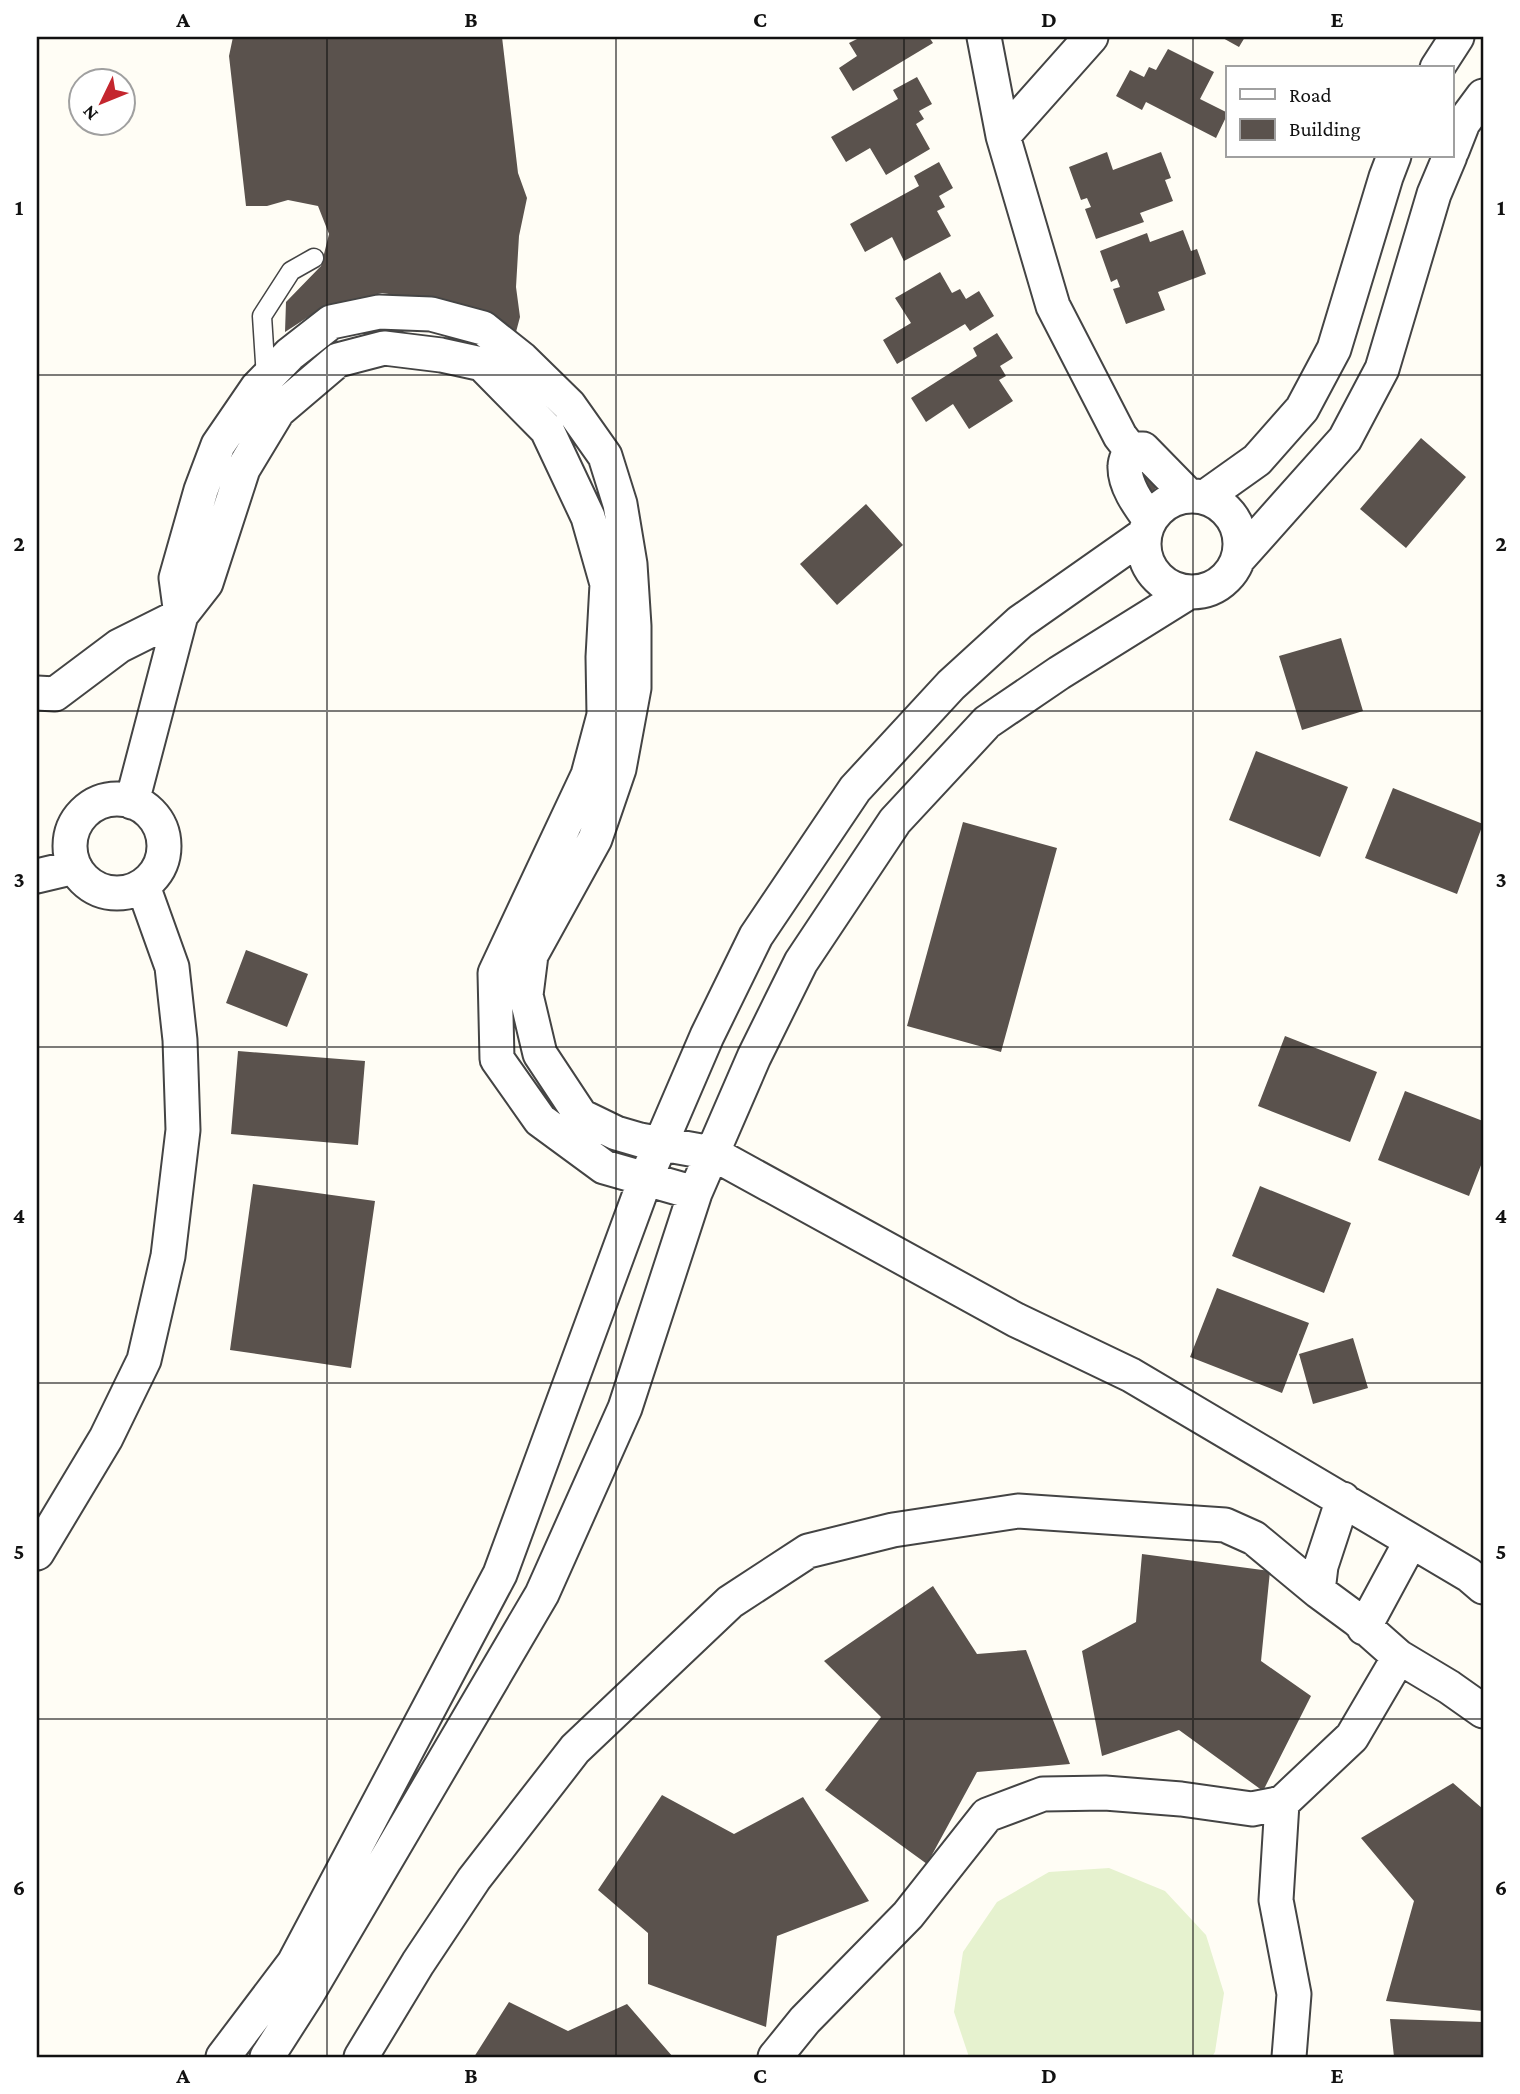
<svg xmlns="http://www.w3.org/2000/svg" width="1520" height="2094" viewBox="0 0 1520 2094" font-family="'Crimson Pro',serif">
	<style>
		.pitch { fill: #e6f2cf }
		.building { fill: #5a524d }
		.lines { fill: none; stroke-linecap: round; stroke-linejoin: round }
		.service-casing { stroke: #444; stroke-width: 21 }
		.minor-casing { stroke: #444; stroke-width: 37 }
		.service { stroke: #fff; stroke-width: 18 }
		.minor { stroke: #fff; stroke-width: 33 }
		.grid { fill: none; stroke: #111; stroke-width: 2; stroke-opacity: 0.55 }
		.neatline { fill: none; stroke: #111; stroke-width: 2.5 }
		.grid-label { font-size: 23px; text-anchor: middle; font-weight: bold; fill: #111 }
	</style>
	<rect width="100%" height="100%" fill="#fffdf5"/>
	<path class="pitch" d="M1109,1868L1165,1891L1206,1935L1224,1993L1215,2052L1212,2057H969L954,2012L963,1952L997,1902L1049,1872Z"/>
	<path class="building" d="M233,37H502L518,173L527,198L519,236L516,287L520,317L516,332L463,305L382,293L322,308L285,332L286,302L321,266L329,234L318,206L288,200L267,206H246L229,56Z
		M855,37H929L933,43L853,91L839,68L857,56L849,43L857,39Z
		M1221,37H1245L1239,47Z
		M1168,49L1214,72L1200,99L1228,113L1216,138L1146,102L1142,110L1116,96L1130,70L1144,77L1149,67L1156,70Z
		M917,77L932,104L919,111L924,119L916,124L930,149L886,175L870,148L846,162L831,137L898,99L893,90Z
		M1107,152L1113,170L1161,152L1171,178L1165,180L1173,201L1140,213L1144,222L1096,239L1085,209L1091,207L1087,198L1081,200L1069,167Z
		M939,162L953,188L939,196L945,207L937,211L951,236L904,261L892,237L865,252L850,224L919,186L914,176Z
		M1183,230L1191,251L1197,249L1206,274L1158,292L1165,310L1126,324L1113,289L1120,287L1117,279L1111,282L1100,251L1147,233L1150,242Z
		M940,272L952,293L960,289L966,299L979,291L994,316L970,331L965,324L897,364L883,340L911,323L895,298Z
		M997,333L1013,358L1000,366L1006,376L999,380L1013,401L969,429L953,404L926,422L911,398L977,356L973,348Z
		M1421,438L1466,477L1406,548L1360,509Z
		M1149,462L1165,482L1151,492L1136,473Z
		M866,504L903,545L837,605L800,564Z
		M1341,638L1363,711L1302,730L1279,656Z
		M1256,751L1348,787L1320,857L1229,820Z
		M1393,788L1483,824L1457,894L1365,858Z
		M963,822L1057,848L1001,1052L907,1026Z
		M246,950L308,974L287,1027L226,1003Z
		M1285,1036L1377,1072L1350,1142L1258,1106Z
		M238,1051L365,1061L358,1145L231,1134Z
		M1405,1091L1483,1121V1160L1469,1196L1378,1160Z
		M253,1184L375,1201L351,1368L230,1350Z
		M1260,1186L1351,1223L1324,1293L1232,1256Z
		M1217,1288L1309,1323L1282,1393L1190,1357Z
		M1353,1338L1368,1388L1313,1404L1299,1354Z
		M1142,1554L1270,1571L1261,1661L1311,1696L1263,1791L1179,1730L1102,1756L1082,1651L1136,1622Z
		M933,1586L977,1654L1026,1650L1070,1764L977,1772L927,1864L825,1790L881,1717L824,1661Z
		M1453,1783L1483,1809V2011L1386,2001L1414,1901L1361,1838Z
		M662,1795L734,1834L803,1797L869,1901L777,1936L766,2027L648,1984V1933L598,1890Z
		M509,2002L568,2031L627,2004L673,2057H474Z
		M1390,2019L1483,2022V2057H1394Z"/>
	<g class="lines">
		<g class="service-casing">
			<path id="service" d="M266,378L262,316L291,271L314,258"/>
		</g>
		<g class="minor-casing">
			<path id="minor" d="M984,37L1003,136L1053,306L1120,436L1130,449H1143L1189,496
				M1437,68L1457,37
				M1003,136L1091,37
				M1452,151L1463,123L1483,96
				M1130,449C1129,454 1125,460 1125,466C1124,485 1139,505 1150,520
				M1144 544a48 48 0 1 1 96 0a48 48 0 1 1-96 0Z
				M1205,497L1257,460L1302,409L1334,349L1386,177L1394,156
				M1238,559L1345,439L1382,369L1434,194L1450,156
				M37,693L55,694L119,646L181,615L206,583L243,469L278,411L338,360L384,348L441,355L482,364L547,430L588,517L607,584L603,657L604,715L588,775L495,973L497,1059L540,1120L604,1167L695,1193
				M70 846a47 47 0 1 1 94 0a47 47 0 1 1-94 0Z
				M132,802L181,615L176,578L201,490L218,445L257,388L290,354L331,322L379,312L431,314L483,328L522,359L569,405L605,456L620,504L630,564L634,626V688L619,769L595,839L531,955L526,995L540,1054L581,1116L616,1133L640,1140L712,1153L1016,1320L1131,1375L1469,1575L1483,1587
				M37,876L75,867
				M37,1553L106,1438L144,1360L168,1256L183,1130L180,1040L172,967L143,886
				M1318,1591L1321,1566L1343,1499
				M1364,1628L1411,1541
				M1399,1657L1449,1687L1483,1711
				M1282,1803L1276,1900L1294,1994L1289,2057
				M223,2057L294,1963L500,1574L645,1180L707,1036L756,936L855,789L951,685L1020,622L1144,535
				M267,2057L308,1993L542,1594L625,1408L695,1193L754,1057L801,962L895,821L987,722L1059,673L1189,592
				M361,2057L418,1963L474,1879L575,1749L730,1602L808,1551L893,1530L1018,1511L1225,1525L1254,1538L1318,1591L1356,1619L1399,1657L1352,1737L1282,1803L1252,1809L1181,1799L1105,1793L1043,1794L987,1815L908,1915L805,2020L775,2057"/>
		</g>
		<use href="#service" class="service"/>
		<use href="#minor" class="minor"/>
	</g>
	<path class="grid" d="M327,37V2057M616,37V2057M904,37V2057M1193,37V2057M37,375H1483M37,711H1483M37,1047H1483M37,1383H1483M37,1719H1483"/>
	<rect width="1520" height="2094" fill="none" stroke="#ffffff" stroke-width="77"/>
	<rect x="1226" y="66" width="228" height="91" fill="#ffffff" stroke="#a0a0a0" stroke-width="2"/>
	<rect x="1240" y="89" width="35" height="10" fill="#ffffff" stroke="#a0a0a0" stroke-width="2"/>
	<text x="1289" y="102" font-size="21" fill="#111111">Road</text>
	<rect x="1240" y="119" width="35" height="21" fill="#5a524d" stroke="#a0a0a0" stroke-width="2"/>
	<text x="1289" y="136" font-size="21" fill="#111111">Building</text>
	<g transform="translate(102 102) rotate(227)"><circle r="33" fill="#ffffff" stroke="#a0a0a0" stroke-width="2"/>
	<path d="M0-5L12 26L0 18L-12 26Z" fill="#c4262e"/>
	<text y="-10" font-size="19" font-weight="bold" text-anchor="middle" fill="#111111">N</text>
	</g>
	<rect x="38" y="38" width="1444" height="2018" class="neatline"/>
	<g class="grid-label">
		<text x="183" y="27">A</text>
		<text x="471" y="27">B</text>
		<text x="760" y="27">C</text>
		<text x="1049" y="27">D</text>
		<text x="1337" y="27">E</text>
		<text x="19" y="215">1</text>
		<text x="1501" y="215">1</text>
		<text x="19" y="551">2</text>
		<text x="1501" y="551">2</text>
		<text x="19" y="887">3</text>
		<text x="1501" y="887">3</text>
		<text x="19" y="1223">4</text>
		<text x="1501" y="1223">4</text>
		<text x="19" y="1559">5</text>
		<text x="1501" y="1559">5</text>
		<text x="19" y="1895">6</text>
		<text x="1501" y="1895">6</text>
		<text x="183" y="2083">A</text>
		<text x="471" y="2083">B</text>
		<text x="760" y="2083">C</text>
		<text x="1049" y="2083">D</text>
		<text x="1337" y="2083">E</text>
	</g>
</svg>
